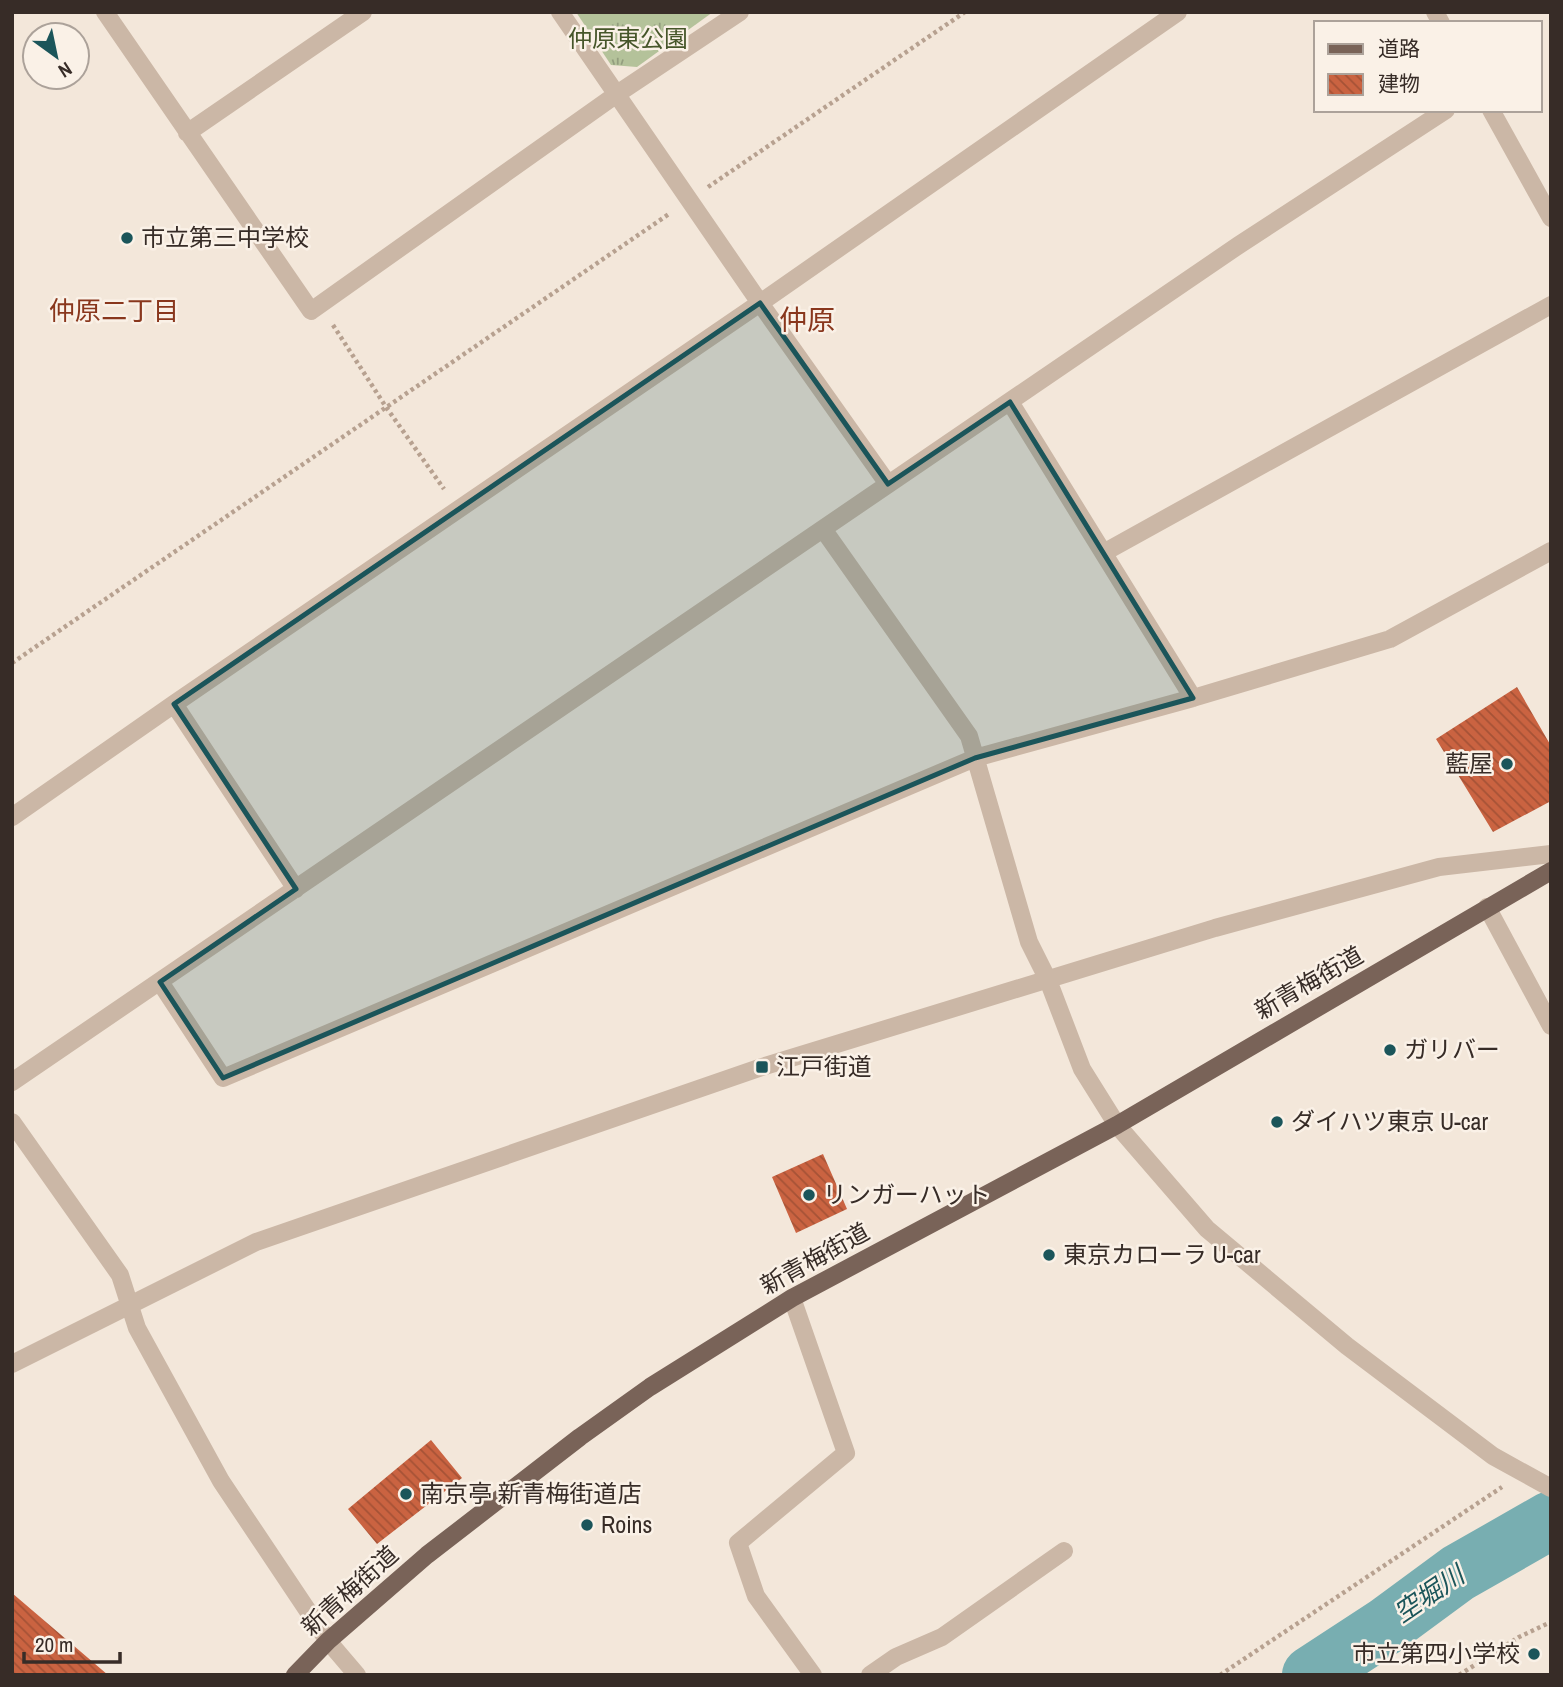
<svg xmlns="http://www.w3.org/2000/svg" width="1563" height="1687" viewBox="0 0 1563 1687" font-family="'Archivo Narrow','Noto Sans JP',sans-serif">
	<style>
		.park { fill: url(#park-tufts) }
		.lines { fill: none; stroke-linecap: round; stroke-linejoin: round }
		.river { stroke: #78aeb1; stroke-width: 58 }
		.building { fill: url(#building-back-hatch) }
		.path { stroke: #b7a190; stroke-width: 4.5; stroke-dasharray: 3.5 3.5; stroke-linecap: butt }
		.minor { stroke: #cbb7a6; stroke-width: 18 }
		.major { stroke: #796358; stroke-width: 18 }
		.marked { fill: #1b555a; fill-opacity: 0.2; stroke: #1b555a; stroke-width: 5; stroke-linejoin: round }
		.poi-dot { fill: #1b555a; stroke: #faf1e7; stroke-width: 2.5 }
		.labels { text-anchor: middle; stroke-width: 5; stroke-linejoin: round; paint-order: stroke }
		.park-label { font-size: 24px; fill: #46562a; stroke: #faf1e7 }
		.poi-label { font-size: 24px; fill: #372c27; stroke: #faf1e7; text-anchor: start }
		.street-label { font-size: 24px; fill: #372c27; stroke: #faf1e7 }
		.neighbourhood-label { font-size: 26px; fill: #89371d; stroke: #faf1e7 }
		.water-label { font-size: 26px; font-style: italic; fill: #1b555a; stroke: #faf1e7 }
		.quarter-label { font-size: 28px; fill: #89371d; stroke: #faf1e7 }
	</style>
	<defs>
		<pattern id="park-tufts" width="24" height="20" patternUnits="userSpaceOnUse" patternTransform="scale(1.75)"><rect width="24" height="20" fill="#b4c29a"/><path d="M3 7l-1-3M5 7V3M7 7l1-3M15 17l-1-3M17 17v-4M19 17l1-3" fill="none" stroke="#939e7e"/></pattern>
		<pattern id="building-back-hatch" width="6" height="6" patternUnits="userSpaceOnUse" patternTransform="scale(1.75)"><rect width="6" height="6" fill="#ca6341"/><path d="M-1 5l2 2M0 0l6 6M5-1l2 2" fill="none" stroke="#a55236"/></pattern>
	</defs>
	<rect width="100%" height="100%" fill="#f3e7da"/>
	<path class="park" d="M576,12H713L637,67L611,65Z"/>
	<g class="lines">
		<path class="river" d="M1311,1675L1386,1626L1458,1573L1551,1520"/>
	</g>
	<path class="building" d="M1517,687L1551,746V801L1493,832L1436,739Z
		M823,1154L847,1209L796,1233L772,1177Z
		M431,1440L462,1478L377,1544L348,1509Z
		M12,1593L108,1675H12Z"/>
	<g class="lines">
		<path class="path" d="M708,187L965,12
			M333,325L386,407L444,489
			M12,663L669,214
			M1220,1675L1502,1487
			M1459,1675L1519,1637L1551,1622"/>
		<path class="minor" d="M105,12L311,311L617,94L740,12
			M560,12L760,303L888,484
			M1435,12L1441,23
			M1491,110L1551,218
			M187,133L363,12
			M1010,402L1193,698
			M823,529L969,736L1029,942L1048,980L1082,1069L1117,1125L1207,1229L1347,1346L1493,1456L1551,1488
			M1105,552L1551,305
			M174,704L296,889
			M12,817L174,704L760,303L1178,12
			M1487,907L1551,1026
			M160,982L223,1078L975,758L1193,698L1390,639L1551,551
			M12,1082L1239,245L1446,110
			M12,1122L120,1275L137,1328L221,1481L328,1641L357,1675
			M792,1298L846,1453L738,1543L756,1596L813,1675
			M12,1364L256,1242L762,1067L1215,928L1439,867L1551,854
			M870,1675L896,1657L942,1637L1064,1551"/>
		<path class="major" d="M295,1675L328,1641L427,1555L580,1437L650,1387L792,1298L1117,1125L1551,871"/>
	</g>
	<path class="marked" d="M760,303L888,484L1010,402L1193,698L975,758L223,1078L160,982L296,889L174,704Z"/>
	<g class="poi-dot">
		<circle cx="127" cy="238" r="7"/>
		<circle cx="1507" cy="764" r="7"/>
		<circle cx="1390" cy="1050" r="7"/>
		<rect x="755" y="1060" width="14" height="14" rx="3.5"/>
		<circle cx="1277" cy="1122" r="7"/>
		<circle cx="809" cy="1195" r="7"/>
		<circle cx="1049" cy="1255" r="7"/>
		<circle cx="406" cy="1494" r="7"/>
		<circle cx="587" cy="1525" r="7"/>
		<circle cx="1534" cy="1654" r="7"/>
	</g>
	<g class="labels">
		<g class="park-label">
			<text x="628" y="47">仲原東公園</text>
		</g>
		<g class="poi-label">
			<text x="141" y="246">市立第三中学校</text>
			<text x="1493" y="772" text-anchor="end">藍屋</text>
			<text x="1404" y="1058">ガリバー</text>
			<text x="776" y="1075">江戸街道</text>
			<text x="1291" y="1130">ダイハツ東京 U-car</text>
			<text x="823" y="1203">リンガーハット</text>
			<text x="1063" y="1263">東京カローラ U-car</text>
			<text x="420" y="1502">南京亭 新青梅街道店</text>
			<text x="601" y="1533">Roins</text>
			<text x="1520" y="1662" text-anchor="end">市立第四小学校</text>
		</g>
		<g class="street-label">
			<text transform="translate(1309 983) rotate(-30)" y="8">新青梅街道</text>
			<text transform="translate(815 1259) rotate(-29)" y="8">新青梅街道</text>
			<text transform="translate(350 1591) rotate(-42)" y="8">新青梅街道</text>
		</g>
		<g class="neighbourhood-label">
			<text x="114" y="320">仲原二丁目</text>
		</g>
		<g class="water-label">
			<text transform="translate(1429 1594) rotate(-34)" y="9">空堀川</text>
		</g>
		<g class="quarter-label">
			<text x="807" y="330">仲原</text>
		</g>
	</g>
	<rect width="1563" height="1687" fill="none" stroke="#372c27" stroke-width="28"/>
	<rect x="1314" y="21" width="228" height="91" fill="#faf1e7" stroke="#aca29a" stroke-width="2"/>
	<rect x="1328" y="44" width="35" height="10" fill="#796358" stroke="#aca29a" stroke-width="2"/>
	<text x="1378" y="56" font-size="21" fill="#372c27">道路</text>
	<rect x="1328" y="74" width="35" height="21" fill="url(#building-back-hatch)" stroke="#aca29a" stroke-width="2"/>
	<text x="1378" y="91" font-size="21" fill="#372c27">建物</text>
	<g transform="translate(56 56) rotate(147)"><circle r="33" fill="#faf1e7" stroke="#aca29a" stroke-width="2"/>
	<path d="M0-5L12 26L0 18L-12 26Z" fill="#1b555a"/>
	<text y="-10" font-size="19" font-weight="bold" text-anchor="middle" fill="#372c27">N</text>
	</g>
	<path d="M24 1652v10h96v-10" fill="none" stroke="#372c27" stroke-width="3.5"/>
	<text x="35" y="1652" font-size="21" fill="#372c27" stroke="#faf1e7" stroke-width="5" paint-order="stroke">20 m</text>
</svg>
